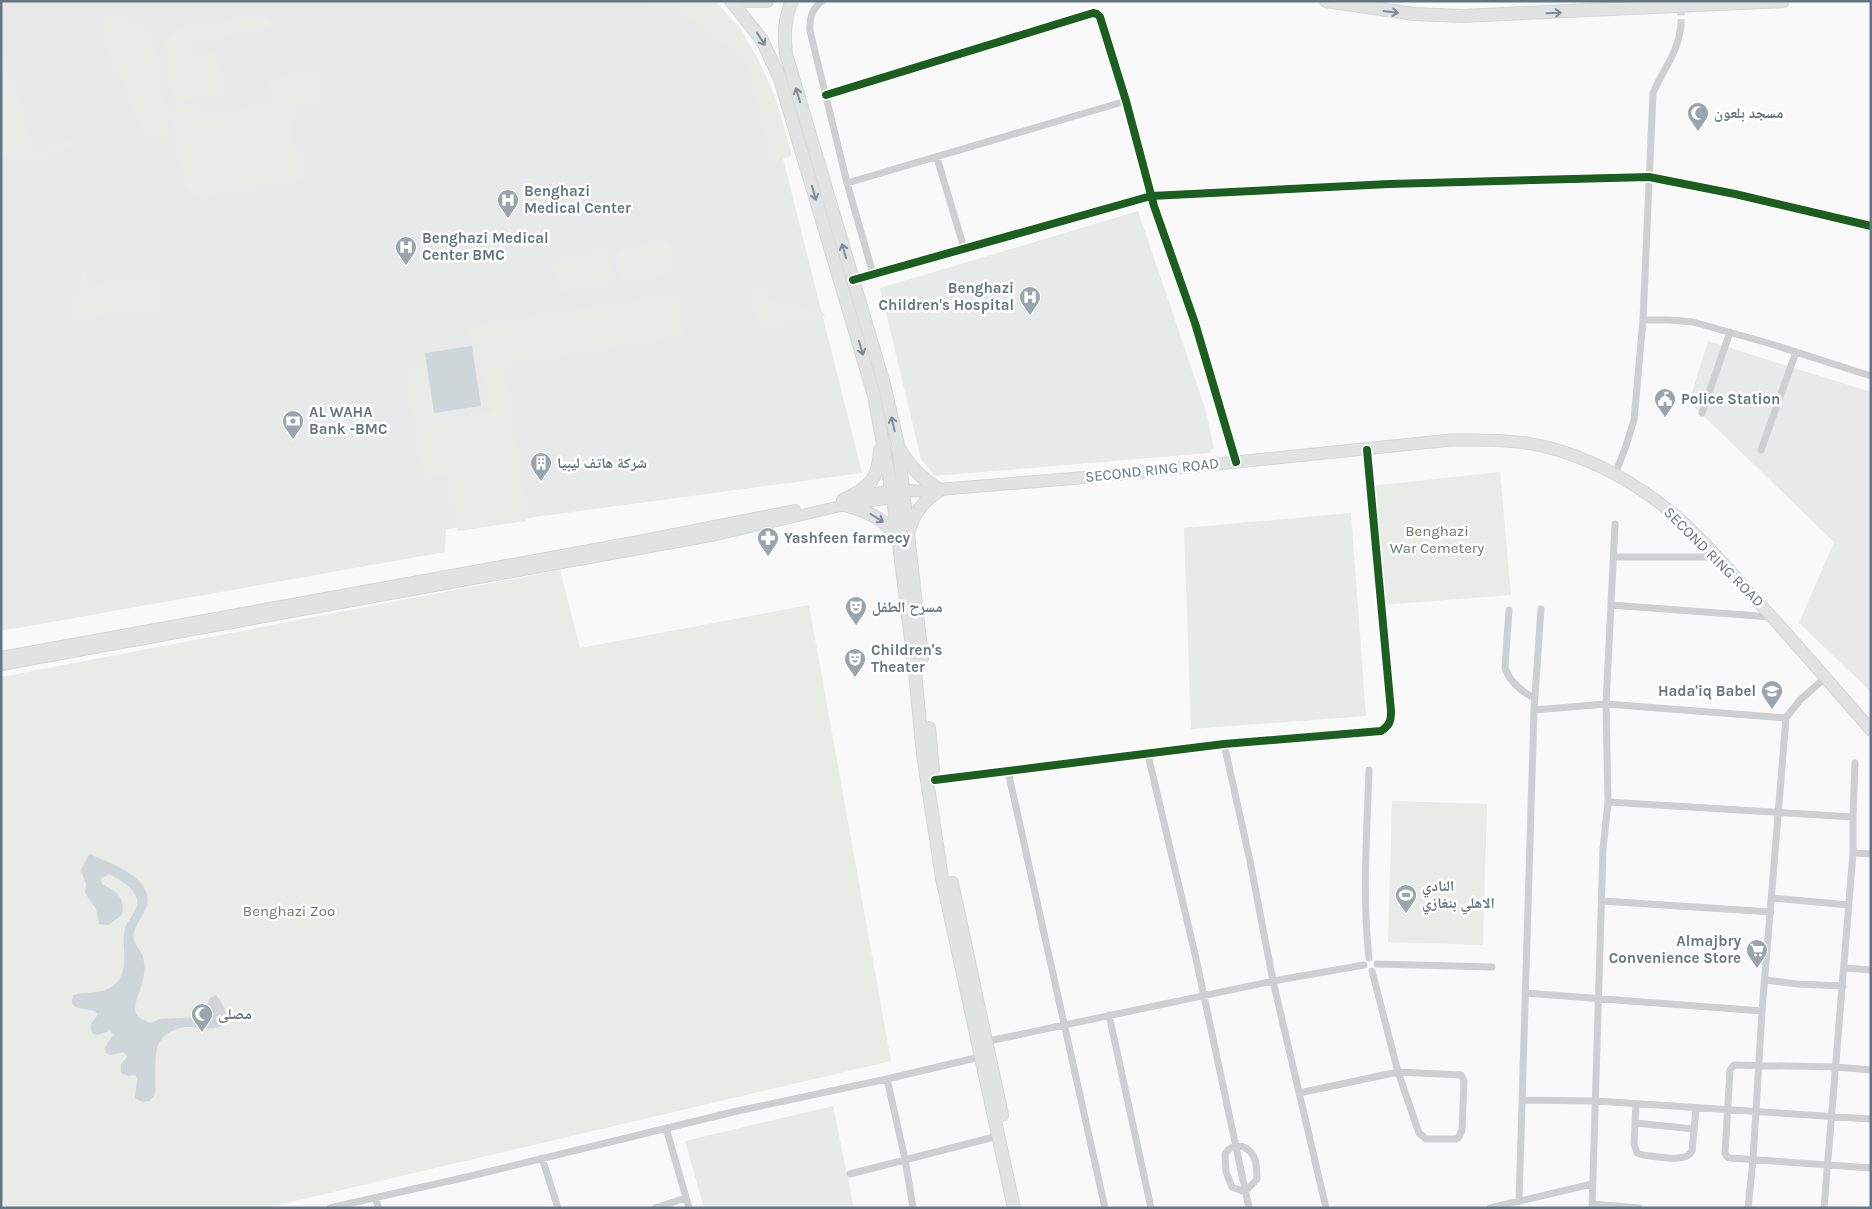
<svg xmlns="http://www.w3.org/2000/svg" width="1872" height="1209" viewBox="0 0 1872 1209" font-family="Karla,'Noto Naskh Arabic',sans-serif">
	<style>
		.built { fill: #e8e9e9 }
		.green { fill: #e8ebe6 }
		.water { fill: #ced6d9 }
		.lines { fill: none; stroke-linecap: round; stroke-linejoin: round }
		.minor-tunnel { stroke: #d4d8dc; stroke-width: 7; stroke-dasharray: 7 3.5; stroke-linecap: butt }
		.secondary-casing { stroke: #d5d6d7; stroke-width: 12 }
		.primary-casing { stroke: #d5d6d7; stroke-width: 13 }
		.trunk-casing { stroke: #d5d6d6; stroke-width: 14 }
		.minor { stroke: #cecfd0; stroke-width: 7 }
		.secondary { stroke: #e1e2e2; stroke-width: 10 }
		.primary { stroke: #e1e2e2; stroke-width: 11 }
		.trunk { stroke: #e1e2e2; stroke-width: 12 }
		.cycleway-casing { stroke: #fff; stroke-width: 11 }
		.cycleway { stroke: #1b5e20; stroke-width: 8 }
		.oneway { stroke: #7e8c96 }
		.labels { text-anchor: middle; stroke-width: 5; stroke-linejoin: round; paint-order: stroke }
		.poi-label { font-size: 15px; font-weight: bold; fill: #657683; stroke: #fff; text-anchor: start }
		.street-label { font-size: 15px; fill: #657683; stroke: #fff }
		.park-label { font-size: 15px; fill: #687a64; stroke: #fff }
	</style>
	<rect width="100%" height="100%" fill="#f9f9f9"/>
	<path class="built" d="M1,1H690L758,59L862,473L446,529L445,552L1,631Z
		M1138,211L1206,411L1214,448L1209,453L935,476L921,459L880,288Z
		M1708,341L1871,392V692L1799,623L1834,542L1689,402Z
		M1351,513L1366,716L1191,729L1184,528Z
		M833,1106L854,1208H704L685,1141Z"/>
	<path class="green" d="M641,1L716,2L741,29L758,59L775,96L792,156L773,161L748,60L678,8Z
		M118,15L150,34L153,41L167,129L166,135L156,138L149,137L146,134L128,96L126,83L123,79L118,77L107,44L108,36L104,29L107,18Z
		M261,17L267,19L273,26L191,40L193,56L216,53L222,94L179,100L174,96L169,69L173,55L166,52L165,43L178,30Z
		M1,55L21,106L19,110L35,154L70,141L72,145L31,161L1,155Z
		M316,73L322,100L295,107L290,121V150H298L302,178L198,197L185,186L172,112L175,106L196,103L199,117L273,105L269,80Z
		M668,242L674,272L623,282L617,251Z
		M607,251L613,282L561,291L555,261Z
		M85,264L90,289L103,285L158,278L161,307L72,318Z
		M763,288C765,292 766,296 769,299C778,309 809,310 823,312L825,316L760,326L753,290Z
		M677,295L683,335L503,364L526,521L458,531L448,474L424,476L407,373L428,370L438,420L493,412L483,367L476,368L469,328Z
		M1500,472L1511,595L1381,605L1370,486Z
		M560,570L580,648L809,605L891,1061L265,1208H6L1,1199V677Z
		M1392,801L1487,804L1483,945L1388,942Z"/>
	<path class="water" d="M472,346L481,406L434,413L425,353Z
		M89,854C109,862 154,878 147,905C144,915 136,923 134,933C132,942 138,947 142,954C144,959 145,967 144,973C144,983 132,1005 136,1013C138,1019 146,1021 151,1023L159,1019L200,1017L204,1014L210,998L216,995C223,1003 227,1013 228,1023C217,1030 203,1029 191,1027C177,1026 161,1034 157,1048C154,1061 156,1081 155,1094C150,1104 143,1103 135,1098L137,1079L135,1075L128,1076L121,1073V1064L127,1057L124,1052L111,1055L107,1054L104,1049L113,1035L110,1031L97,1035L92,1033C88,1022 94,1022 98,1014L95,1011C86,1009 65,1010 74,995C87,991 102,995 114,985C130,972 122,951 124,934C124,922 140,911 137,899C133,886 120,880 109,874L101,879L102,884C116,892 126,897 122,915L108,925L99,924L96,909L85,893L86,884L81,870Z"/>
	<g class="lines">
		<path class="minor-tunnel" d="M1681,26V4"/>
		<g class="secondary-casing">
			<path id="secondary" d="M861,496L891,490
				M1,657L644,540L795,510
				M1,665L716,535L845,505L893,498"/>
		</g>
		<g class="primary-casing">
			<path id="primary" d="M896,490L920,491L1091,477L1451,440C1476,440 1501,439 1526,443C1585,452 1642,485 1686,525C1708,545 1728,569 1748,591C1790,636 1830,683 1871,730"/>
		</g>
		<g class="trunk-casing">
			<path id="trunk" d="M731,1L762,40L780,79L874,395L893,498L914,662L923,754L942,878L1014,1208
				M746,1H767
				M792,1C784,19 784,35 786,54L884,384L898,445L922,658
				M1326,1L1414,14L1462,16L1783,1
				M899,448C909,466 923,480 940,490C925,500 913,512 909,531
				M843,500C869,489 879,478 880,450
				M845,505C868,512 886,518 897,540
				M929,728L933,770
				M952,883L1002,1115"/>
		</g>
		<path class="minor" d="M822,1C812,9 809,18 810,31L847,183L873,274
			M826,95L1093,13L1097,14L1100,17L1126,101L1154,206L1195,323L1236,462
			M937,158L964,248
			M847,183L1126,101
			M853,280L1151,196L1389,184L1649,177L1735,194L1871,226
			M1643,320H1669L1693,322L1771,344L1871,376
			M1702,413L1730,332
			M1761,450L1796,352
			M1615,474L1625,449L1634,420L1643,320L1653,93C1664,67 1677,56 1681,26
			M1614,557H1717
			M1611,605L1772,617
			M1541,609L1534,710L1606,704L1786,718
			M1509,610L1505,667C1509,682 1521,691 1534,698
			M1224,744L1250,861L1273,981L1326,1208
			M1148,755L1195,954L1249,1208
			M1008,771L1105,1208
			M935,780L1224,744L1381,731C1390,725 1391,721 1391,711L1367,450
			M1608,802L1853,817V853L1824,1208
			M1853,817L1855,763
			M1853,853L1871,854
			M1772,898L1849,905
			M1602,901L1771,912
			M1369,958C1362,896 1367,832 1369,770
			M1377,964L1492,967
			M1844,968L1871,970
			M1766,980L1798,984L1843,986
			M1525,993L1762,1011
			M1109,1015L1151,1208
			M984,1042L1273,981L1364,965
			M1871,1070L1836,1067L1734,1065L1730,1070L1725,1153L1727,1157L1730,1158L1871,1168
			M887,1079L905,1159L913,1208
			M1299,1093L1398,1072L1461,1075L1464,1081L1462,1130L1459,1137L1456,1139H1426L1419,1133L1398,1072L1372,971
			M1522,1100L1595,1101L1871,1119
			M1636,1104L1634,1144L1637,1153L1643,1155C1656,1156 1686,1164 1692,1151L1696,1108
			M1635,1123L1694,1129
			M666,1128L689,1208
			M1236,1145C1255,1148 1257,1161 1257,1179L1245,1192L1232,1187L1226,1172L1225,1154L1228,1150Z
			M542,1158L558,1208
			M850,1174L998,1136
			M375,1198L379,1208
			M1519,1201L1534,710
			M1592,1204L1639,1208
			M330,1208L471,1176L733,1112L887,1079L984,1056
			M655,1208L686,1198
			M1490,1208L1592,1184
			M1592,1208L1603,849L1608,802L1606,704L1615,524
			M1748,1208L1753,1160L1762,1011L1786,718L1800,700L1825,678"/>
		<use href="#secondary" class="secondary"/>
		<use href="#primary" class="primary"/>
		<use href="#trunk" class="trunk"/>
		<g class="cycleway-casing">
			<path id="cycleway" d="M826,95L1093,13L1097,14L1100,17L1126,101L1154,206L1195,323L1236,462
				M853,280L1151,196L1389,184L1649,177L1735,194L1871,226
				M935,780L1224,744L1381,731C1390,725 1391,721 1391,711L1367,450"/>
		</g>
		<use href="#cycleway" class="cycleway"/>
	</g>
	<defs><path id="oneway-shaft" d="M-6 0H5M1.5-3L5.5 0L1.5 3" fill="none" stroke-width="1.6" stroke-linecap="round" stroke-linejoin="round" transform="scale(1.25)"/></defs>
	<g class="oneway">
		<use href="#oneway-shaft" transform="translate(1391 12) rotate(7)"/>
		<use href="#oneway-shaft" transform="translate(1554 13) rotate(-2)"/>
		<use href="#oneway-shaft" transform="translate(761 39) rotate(58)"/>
		<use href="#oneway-shaft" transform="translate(798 95) rotate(-106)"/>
		<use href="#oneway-shaft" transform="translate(814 193) rotate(74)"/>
		<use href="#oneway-shaft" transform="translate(844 251) rotate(-106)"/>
		<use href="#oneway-shaft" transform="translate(861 348) rotate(73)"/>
		<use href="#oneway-shaft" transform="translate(893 424) rotate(-103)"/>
		<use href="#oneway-shaft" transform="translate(877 518) rotate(32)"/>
	</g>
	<defs>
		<g id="mosque-pin" transform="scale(1.125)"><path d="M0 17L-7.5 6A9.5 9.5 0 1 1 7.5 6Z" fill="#99a4ac" stroke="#fff"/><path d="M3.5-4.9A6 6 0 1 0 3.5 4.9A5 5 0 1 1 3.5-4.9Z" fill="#fff"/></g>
		<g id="hospital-pin" transform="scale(1.125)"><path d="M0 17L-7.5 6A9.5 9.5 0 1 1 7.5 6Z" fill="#99a4ac" stroke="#fff"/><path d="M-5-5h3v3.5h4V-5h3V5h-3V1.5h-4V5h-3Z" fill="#fff"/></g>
		<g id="civic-pin" transform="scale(1.125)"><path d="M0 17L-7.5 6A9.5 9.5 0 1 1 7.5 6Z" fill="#99a4ac" stroke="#fff"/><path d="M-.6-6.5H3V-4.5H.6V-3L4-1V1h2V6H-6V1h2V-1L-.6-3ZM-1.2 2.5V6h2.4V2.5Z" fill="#fff"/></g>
		<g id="bank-pin" transform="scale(1.125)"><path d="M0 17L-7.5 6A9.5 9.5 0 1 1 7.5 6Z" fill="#99a4ac" stroke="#fff"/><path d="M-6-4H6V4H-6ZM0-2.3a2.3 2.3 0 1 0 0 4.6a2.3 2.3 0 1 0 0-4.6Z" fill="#fff"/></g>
		<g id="building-pin" transform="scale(1.125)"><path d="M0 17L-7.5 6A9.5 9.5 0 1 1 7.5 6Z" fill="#99a4ac" stroke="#fff"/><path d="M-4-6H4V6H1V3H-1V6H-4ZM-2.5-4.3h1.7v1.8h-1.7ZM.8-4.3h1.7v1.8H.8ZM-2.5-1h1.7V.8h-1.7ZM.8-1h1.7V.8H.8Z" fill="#fff"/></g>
		<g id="pharmacy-pin" transform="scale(1.125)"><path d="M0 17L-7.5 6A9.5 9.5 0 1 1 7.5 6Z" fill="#99a4ac" stroke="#fff"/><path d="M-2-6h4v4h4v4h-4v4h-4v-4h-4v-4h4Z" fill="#fff"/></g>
		<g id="theatre-pin" transform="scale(1.125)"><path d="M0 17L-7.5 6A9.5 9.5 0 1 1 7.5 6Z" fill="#99a4ac" stroke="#fff"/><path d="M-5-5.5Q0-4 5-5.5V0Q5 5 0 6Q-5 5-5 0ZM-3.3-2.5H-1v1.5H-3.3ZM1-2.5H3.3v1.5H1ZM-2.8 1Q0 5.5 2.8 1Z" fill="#fff"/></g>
		<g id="school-pin" transform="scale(1.125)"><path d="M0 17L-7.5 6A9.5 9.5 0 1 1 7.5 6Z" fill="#99a4ac" stroke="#fff"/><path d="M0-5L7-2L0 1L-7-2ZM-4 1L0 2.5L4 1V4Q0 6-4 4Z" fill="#fff"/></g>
		<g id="stadium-pin" transform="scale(1.125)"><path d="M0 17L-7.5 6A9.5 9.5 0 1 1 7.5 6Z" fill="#99a4ac" stroke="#fff"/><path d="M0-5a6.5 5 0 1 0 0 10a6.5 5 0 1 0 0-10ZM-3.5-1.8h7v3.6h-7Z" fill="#fff"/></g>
		<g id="supermarket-pin" transform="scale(1.125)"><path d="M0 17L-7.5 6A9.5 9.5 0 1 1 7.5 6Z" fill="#99a4ac" stroke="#fff"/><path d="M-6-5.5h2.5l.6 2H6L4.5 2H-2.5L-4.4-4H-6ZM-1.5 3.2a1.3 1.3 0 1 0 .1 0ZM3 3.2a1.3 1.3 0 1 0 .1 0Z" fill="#fff"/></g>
	</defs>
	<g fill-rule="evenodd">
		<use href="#mosque-pin" x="1698" y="113"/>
		<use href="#hospital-pin" x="508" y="200"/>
		<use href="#hospital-pin" x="406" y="247"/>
		<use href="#hospital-pin" x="1030" y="297"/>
		<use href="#civic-pin" x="1665" y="399"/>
		<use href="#bank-pin" x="293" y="421"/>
		<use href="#building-pin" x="541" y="463"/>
		<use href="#pharmacy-pin" x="768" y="538"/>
		<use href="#theatre-pin" x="856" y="607"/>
		<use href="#theatre-pin" x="855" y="659"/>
		<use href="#school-pin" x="1772" y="691"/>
		<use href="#stadium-pin" x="1406" y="895"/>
		<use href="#supermarket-pin" x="1757" y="950"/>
		<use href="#mosque-pin" x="202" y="1014"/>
	</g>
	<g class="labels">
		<g class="poi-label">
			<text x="1714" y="118">مسجد بلعون</text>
			<text x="524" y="196">Benghazi<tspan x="524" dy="17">Medical Center</tspan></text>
			<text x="422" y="243">Benghazi Medical<tspan x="422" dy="17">Center BMC</tspan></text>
			<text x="1014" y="293" text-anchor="end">Benghazi<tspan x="1014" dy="17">Children's Hospital</tspan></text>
			<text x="1681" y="404">Police Station</text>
			<text x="309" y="417">AL WAHA<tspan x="309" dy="17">Bank -BMC</tspan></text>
			<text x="557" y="468">شركة هاتف ليبيا</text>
			<text x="784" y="543">Yashfeen farmecy</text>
			<text x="872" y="612">مسرح الطفل</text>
			<text x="871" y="655">Children's<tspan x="871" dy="17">Theater</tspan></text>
			<text x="1756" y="696" text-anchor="end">Hada'iq Babel</text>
			<text x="1422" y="891">النادي<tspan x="1422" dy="17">الاهلي بنغازي</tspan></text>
			<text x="1741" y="946" text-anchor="end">Almajbry<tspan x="1741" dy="17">Convenience Store</tspan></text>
			<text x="218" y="1019">مصلى</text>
		</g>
		<g class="street-label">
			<text transform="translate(1152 470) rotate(-6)" y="5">SECOND RING ROAD</text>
			<text transform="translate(1714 557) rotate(45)" y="5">SECOND RING ROAD</text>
		</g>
		<g class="park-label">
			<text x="1437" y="536">Benghazi<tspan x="1437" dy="17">War Cemetery</tspan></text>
			<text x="289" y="916">Benghazi Zoo</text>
		</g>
	</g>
	<rect width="1872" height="1209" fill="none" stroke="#657683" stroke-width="5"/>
</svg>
